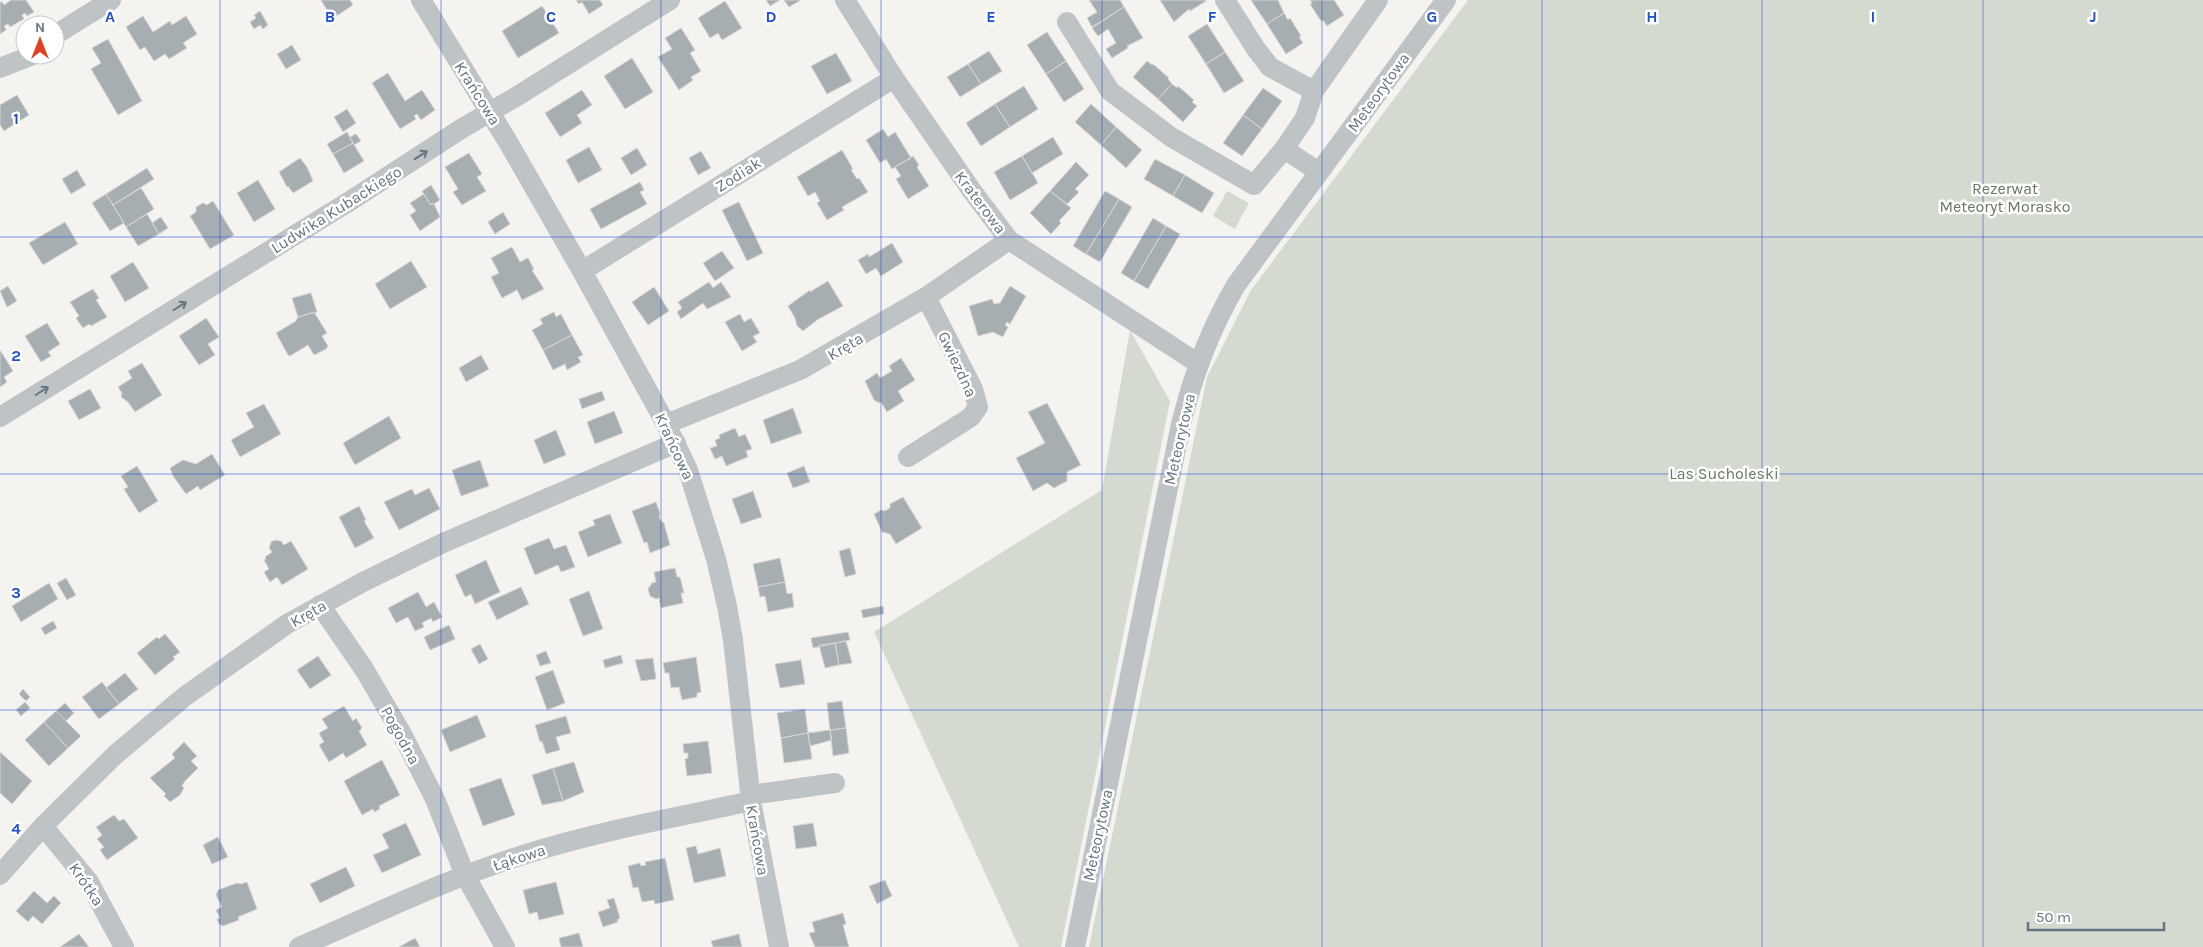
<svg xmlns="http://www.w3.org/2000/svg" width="2203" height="947" viewBox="0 0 2203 947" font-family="Karla,sans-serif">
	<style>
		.green { fill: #d5dad0 }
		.building { fill: #a6aeb2; stroke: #d5d4d2 }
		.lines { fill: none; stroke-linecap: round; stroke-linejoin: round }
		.minor { stroke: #bec3c5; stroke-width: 20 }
		.oneway { stroke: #637580 }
		.grid { fill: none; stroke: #1d4ed8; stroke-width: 1; stroke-opacity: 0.55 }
		.labels { text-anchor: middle; stroke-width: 5; stroke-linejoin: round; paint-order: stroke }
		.street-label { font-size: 16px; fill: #637580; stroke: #fff }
		.park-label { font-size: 16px; fill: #677861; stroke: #fff }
		.grid-label { font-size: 16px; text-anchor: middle; font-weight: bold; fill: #1d4ed8; stroke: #fff; stroke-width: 5; stroke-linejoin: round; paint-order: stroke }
	</style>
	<rect width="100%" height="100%" fill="#f4f3ef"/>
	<path class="green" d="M1468,0H2203V947H1089L1207,377L1251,290Z
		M1227,191L1249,203L1235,229L1213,216Z
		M1130,330L1170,401L1061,947H1019L874,632L1102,490Z"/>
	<path class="building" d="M26,0L34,12L27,16L25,13L22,15L24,19L10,27L8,24L4,26L6,30L0,34V3L2,1L4,5L11,0Z
		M321,0H350L353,5L332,19Z
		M576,0H600L603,5L589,14L582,2L579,4Z
		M766,0H780L770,6Z
		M784,0H801L789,7Z
		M1089,0H1120L1124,7L1092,27L1087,18L1097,12Z
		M1160,0H1205L1206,1L1190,11L1189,9L1174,22Z
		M1251,0H1278L1284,13L1267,24Z
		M1310,0H1334L1344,15L1327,26L1323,20L1321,21L1310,4L1312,3Z
		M725,1L742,28L722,40L718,33L710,38L698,18Z
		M542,6L559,33L518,58L502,31Z
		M1124,7L1143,38L1127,46L1128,48L1112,58L1106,49L1116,43L1108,29L1098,36L1092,28Z
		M260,11L268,25L263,29L260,25L254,29L250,22L256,18L254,15Z
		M1284,13L1288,20L1290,18L1301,36L1299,37L1303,43L1286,54L1267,24Z
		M143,16L153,32L170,21L172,25L186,16L197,34L183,43L187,48L169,59L165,54L154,61L145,47L140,50L126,27Z
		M1207,24L1225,52L1206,64L1188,36Z
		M681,28L695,50L690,53L701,71L691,77L693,80L679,90L658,57L672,49L665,38Z
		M1047,32L1066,61L1046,74L1027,45Z
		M108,39L142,101L118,115L91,69L101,63L92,48Z
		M292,45L301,60L286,69L277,54Z
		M989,51L1002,71L981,84L968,64Z
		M1225,52L1244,81L1224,93L1206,64Z
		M836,53L852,81L827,94L811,66Z
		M632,58L653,92L625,109L604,76Z
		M1066,61L1084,89L1064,102L1046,74Z
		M1147,61L1152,65L1153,64L1169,78L1168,79L1172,84L1158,99L1133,77Z
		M968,64L981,84L960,97L947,77Z
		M388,73L405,101L422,90L435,110L421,120L417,114L414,116L416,119L400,129L372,83Z
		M1172,84L1177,88L1178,86L1194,100L1192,102L1197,106L1183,122L1158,99Z
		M1024,86L1038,109L1010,127L995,104Z
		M1263,88L1282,101L1262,129L1243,115Z
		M582,90L592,105L577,115L582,123L560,137L545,113Z
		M17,95L29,115L4,131L0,125V105Z
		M995,104L1010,127L981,146L966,123Z
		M1091,104L1116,127L1101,145L1075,122Z
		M347,109L356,123L343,132L334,117Z
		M1243,115L1262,129L1242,156L1223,143Z
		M1116,127L1142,150L1126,168L1101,145Z
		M883,129L888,137L895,132L911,158L892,169L886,159L880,163L866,140Z
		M347,132L353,143L333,154L327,144Z
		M356,134L361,141L354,145L350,137Z
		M1053,137L1063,154L1032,173L1022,156Z
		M353,143L364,161L344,173L333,154Z
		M589,147L602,170L578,183L566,160Z
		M637,148L647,165L631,175L621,158Z
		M842,150L853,169L851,170L857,179L859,178L868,192L842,207L844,210L827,220L817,203L820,201L815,192L808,196L797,177Z
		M701,151L711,168L698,175L689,158Z
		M469,153L482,174L477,177L486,191L462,205L453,192L458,189L445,167Z
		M913,156L919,165L917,167L929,186L908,199L896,179L901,176L895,167Z
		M1022,156L1038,183L1010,200L994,172Z
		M300,158L307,167L313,181L293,193L288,186L287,187L279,172Z
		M1155,159L1185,175L1173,196L1144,179Z
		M1076,162L1089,175L1075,189L1079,192L1067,204L1050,191Z
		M147,168L154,179L113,205L106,194Z
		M77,170L86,185L71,194L62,179Z
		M1185,175L1214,193L1202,213L1173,196Z
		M258,180L275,209L254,222L237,193Z
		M640,182L644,190L640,192L647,204L601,229L590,209Z
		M431,185L440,200L434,204H430L422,191Z
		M141,188L154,209L126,227L113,205Z
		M1050,191L1071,208L1059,221L1061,223L1051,234L1030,213Z
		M1105,191L1119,199L1086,254L1073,246Z
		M106,194L124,223L110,231L92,203Z
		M424,194L430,204H434L440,217L420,231L410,215L416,211L410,203Z
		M1119,199L1132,207L1100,262L1086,254Z
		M213,201L234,235L210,249L190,216L196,212V207L203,203L207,205Z
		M739,202L763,253L747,261L722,210Z
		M503,212L510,224L495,234L488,222Z
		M147,214L159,234L138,246L126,227Z
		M161,217L168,228L159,234L152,223Z
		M1153,218L1166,226L1134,281L1121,273Z
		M65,222L78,244L43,265L29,243Z
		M1166,226L1180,234L1148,289L1134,281Z
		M892,243L903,262L881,276L876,268L866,274L858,260L868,254L869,257Z
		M512,247L520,262L528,258L534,269L532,270L544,289L522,300L517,290L502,298L491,277L499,273L491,258Z
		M722,251L734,268L715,281L703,263Z
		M411,261L427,287L390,309L375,284Z
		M133,262L149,288L125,302L110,276Z
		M828,281L843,306L817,320L803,331L797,326L795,318L788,306L810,290V292Z
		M709,282L713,288L721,282L731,297L707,309L703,303L681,319L677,312L682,308L678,302Z
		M8,286L17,301L7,307L0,291Z
		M1010,286L1026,296L1010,324L1007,322L1005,325L1008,327L1003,337L993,332L978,336L969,306L992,299L994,304L1000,303Z
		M654,287L669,311L648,325L632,302Z
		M93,289L99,298L96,300L107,317L91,326L89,324L83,328L76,318L79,316L70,302Z
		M311,293L317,312L298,317L292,298Z
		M314,312L327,333L322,336L328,346L326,349L314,355L308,345L290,356L288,355L276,333L296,321L298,317Z
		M554,312L556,317L561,314L572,335L543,350L532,330L543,324L540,319Z
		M740,314L744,322L751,318L760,333L753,336L757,342L742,351L725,322Z
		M206,318L219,337L208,344L215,355L199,365L179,336Z
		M47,323L60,344L48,352L51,356L41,362L25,336Z
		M572,335L583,355L578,357L581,362L567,370L565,364L553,370L543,350Z
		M0,350L13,371L4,377L7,382L0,387Z
		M481,355L489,369L466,382L459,368Z
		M901,358L915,380L898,391L904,401L887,412L881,402L879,403L874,400L865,381L877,373L880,378L892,371L889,366Z
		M142,363L162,395L135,412L128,402L121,397L122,393L118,387L132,378L128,371Z
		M90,389L101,408L79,420L68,401Z
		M602,391L605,400L582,409L579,399Z
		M1047,403L1081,465L1067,472V481L1054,488L1047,483L1033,491L1016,458L1045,443L1028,412Z
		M264,404L281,434L240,457L231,440L254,427L246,413Z
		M793,408L802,433L771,444L763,420Z
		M614,411L623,433L595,444L587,422Z
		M389,416L401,438L355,465L343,443Z
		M735,428L739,437L745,434L752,449L746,451L748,457L726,466L722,456L715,459L710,448L717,446L715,440L720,438L719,435Z
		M556,430L566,455L544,464L534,440Z
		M212,454L225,475L200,490L198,486L186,494L173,476L170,468L183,460L196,464Z
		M480,460L489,486L461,496L452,470Z
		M137,466L158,501L139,513L124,489L128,487L121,476Z
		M804,466L810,482L793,488L787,473Z
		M429,488L440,509L399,530L384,502L412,489L415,495Z
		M753,491L762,517L741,524L732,499Z
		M903,497L922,528L896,544L890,534L882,532L874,514L881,510L885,511L890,508V504Z
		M656,502L660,513L659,517L661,521L664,523L670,545L650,553L647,542L644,543L632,511Z
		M359,506L366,520L364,521L374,538L355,548L339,517Z
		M610,514L622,543L588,557L578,532L595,525L593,520Z
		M549,538L554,549L566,545L575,567L561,572L558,565L535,575L524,548Z
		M275,540L281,541L284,545L291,541L308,569L282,585L277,577L270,582L264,572L269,569L264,560L266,559L265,557L272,552L269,548L271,542Z
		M850,548L856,574L845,577L839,551Z
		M780,558L785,582L758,587L753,564Z
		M486,560L500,592L475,604L471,594L465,597L455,575Z
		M675,568L677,577H680L684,593H681L683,603L661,608L659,598L656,599L650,596L648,589L652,583L656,582L654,572Z
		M66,578L76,595L67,600L57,583Z
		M785,582L787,594L792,593L794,607L768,612L765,596L760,597L758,587Z
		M49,583L58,599L21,622L12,606Z
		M521,587L529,604L497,620L488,602Z
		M589,591L603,629L583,636L569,599Z
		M418,592L426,607L434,602L442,617L433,622L431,618L422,623L424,627L415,631L408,617L396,623L388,608Z
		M883,606L884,614L863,618L861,610Z
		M53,621L57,628L45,635L41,628Z
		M449,625L455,639L430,650L424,637Z
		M848,632L850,640L813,648L811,638Z
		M165,634L180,652L173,657L175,659L155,675L137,653L157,637L159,639Z
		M846,641L852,663L839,665L835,643Z
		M835,643L839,665L825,668L819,645Z
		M480,644L488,659L479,664L471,649Z
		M546,651L551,663L540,666L536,655Z
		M621,655L623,663L605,668L603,660Z
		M318,656L331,675L310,689L297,670Z
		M696,657L701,692L697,693V697L682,700L679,687L671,688L669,673H665L663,663Z
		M653,658L656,679L641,681L635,660Z
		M801,660L805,684L780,688L775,664Z
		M553,670L565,703L547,710L535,677Z
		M125,673L138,689L119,704L106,688Z
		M102,682L119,704L99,719L82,697Z
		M23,689L30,697L26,701L19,694Z
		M842,701L846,728L830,730L827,703Z
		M25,702L30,708L21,716L16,710Z
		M65,703L74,713L66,721L56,711Z
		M344,706L353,721L356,718L362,728L359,731L367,745L346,758L343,753L329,762L319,745L324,742L319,733L328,728L322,719Z
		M805,709L808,733L781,738L777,713Z
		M56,711L81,736L68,748L44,722Z
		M477,715L486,737L450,752L441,730Z
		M566,716L571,733L556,737L560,750L546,754L542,741L540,742L535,725Z
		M44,722L68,748L49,766L25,740Z
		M846,728L849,753L833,756L830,730Z
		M830,730L832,740L810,746L808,733Z
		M808,733L812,759L784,763L781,738Z
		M708,741L712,773L687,776L685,759L688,758V753H684L683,744Z
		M184,742L197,756L191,761L198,768L185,781L182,786L184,788L180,795L170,802L164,796L166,794L150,778L175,758L172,754Z
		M0,752L32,781L12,804L0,793Z
		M382,760L400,795L379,806L380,809L374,812L373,809L362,815L344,781Z
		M574,762L584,792L563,801L553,768Z
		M553,768L563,801L542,805L532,775Z
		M501,778L515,815L483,826L469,789Z
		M114,815L119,821L124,819L138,838L107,860L100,850L104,847L97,839L102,835L96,827Z
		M406,823L421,855L382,873L373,855L389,848L382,834Z
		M813,823L817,846L796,849L793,826Z
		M218,837L228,857L212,864L203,845Z
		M696,846L698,854L720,848L726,876L694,883L686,848Z
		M665,858L674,900L655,904L654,900L642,902L638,887L633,888L628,866L640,863L641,866L646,865L645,862Z
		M346,867L355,886L320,903L310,884Z
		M885,880L892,896L877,904L869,886Z
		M247,882L257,909L238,917L239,920L223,926L219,924L217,919L220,918L216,910L222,907L216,895L218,890L237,883L241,884Z
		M556,882L564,914L539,920L537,912L529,914L523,890Z
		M34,891L47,903L54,896L61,903L42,924L33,916L28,922L16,911Z
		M614,898L620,918L617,920L618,922L603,927L598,912L610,908L607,900Z
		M843,913L846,924L843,925L849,947H815L809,933L815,932L812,922Z
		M579,933L583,947H561L559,938Z
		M79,934L89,947H60Z
		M739,934L742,947H713L711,941Z
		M415,938L420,947H399Z"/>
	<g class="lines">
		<path class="minor" d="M421,0L508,142L582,271L666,424L688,470L716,559L727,606L733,640L751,801L779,947
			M845,0L894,78L972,191L1009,240L1199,364
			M1225,0L1256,49L1270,67L1314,91L1378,0
			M1067,22L1110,91L1171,137L1254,185L1284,149L1305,118L1314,91
			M55,35L111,0
			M0,68L33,55
			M1284,149L1319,172
			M582,271L894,78
			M0,417L350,201L461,129L519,95L670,0
			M666,424L800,370L926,297L1009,240
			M908,457L971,417L978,407L973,389L926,297
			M320,605L364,669L402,734L435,799L465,875L505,947
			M750,795L835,783
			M43,826L89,882L124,947
			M0,875L43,826L115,755L184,697L287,624L363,582L443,543L676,443
			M299,947C373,915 446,879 523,855C597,831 675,818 751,801
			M1075,947L1181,424C1194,372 1210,330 1236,285L1446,0"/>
	</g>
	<defs><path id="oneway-shaft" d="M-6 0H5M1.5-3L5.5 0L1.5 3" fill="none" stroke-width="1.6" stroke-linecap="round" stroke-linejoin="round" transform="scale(1.25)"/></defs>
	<g class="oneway">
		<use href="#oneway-shaft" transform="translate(421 155) rotate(-33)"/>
		<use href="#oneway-shaft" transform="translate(180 306) rotate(-32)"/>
		<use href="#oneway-shaft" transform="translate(42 391) rotate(-32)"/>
	</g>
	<path class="grid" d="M220,0V947M441,0V947M661,0V947M881,0V947M1102,0V947M1322,0V947M1542,0V947M1762,0V947M1983,0V947M0,237H2203M0,474H2203M0,710H2203"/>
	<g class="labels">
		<g class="street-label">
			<text transform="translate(1378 92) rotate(-54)" y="6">Meteorytowa</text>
			<text transform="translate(478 93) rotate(58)" y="6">Krańcowa</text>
			<text transform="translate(738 174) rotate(-32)" y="6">Zodiak</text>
			<text transform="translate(981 202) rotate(53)" y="6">Kraterowa</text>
			<text transform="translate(336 209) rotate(-32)" y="6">Ludwika Kubackiego</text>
			<text transform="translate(845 346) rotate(-31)" y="6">Kręta</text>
			<text transform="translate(958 364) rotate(65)" y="6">Gwiezdna</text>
			<text transform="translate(1179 439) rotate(-77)" y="6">Meteorytowa</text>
			<text transform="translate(675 446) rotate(65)" y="6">Krańcowa</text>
			<text transform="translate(308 613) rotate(-30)" y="6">Kręta</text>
			<text transform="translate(401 735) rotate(61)" y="6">Pogodna</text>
			<text transform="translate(1097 835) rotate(-78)" y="6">Meteorytowa</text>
			<text transform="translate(758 840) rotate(80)" y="6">Krańcowa</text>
			<text transform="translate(519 857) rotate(-18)" y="6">Łąkowa</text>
			<text transform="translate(87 884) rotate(56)" y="6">Krótka</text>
		</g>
		<g class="park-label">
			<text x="2005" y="194">Rezerwat<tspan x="2005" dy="18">Meteoryt Morasko</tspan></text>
			<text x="1724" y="479">Las Sucholeski</text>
		</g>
	</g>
	<g class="grid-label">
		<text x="110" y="22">A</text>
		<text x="330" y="22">B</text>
		<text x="551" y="22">C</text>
		<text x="771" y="22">D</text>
		<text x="991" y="22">E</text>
		<text x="1212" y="22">F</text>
		<text x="1432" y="22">G</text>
		<text x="1652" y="22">H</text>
		<text x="1873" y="22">I</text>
		<text x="2093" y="22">J</text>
		<text x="16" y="124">1</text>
		<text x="16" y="361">2</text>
		<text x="16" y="598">3</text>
		<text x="16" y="834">4</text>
	</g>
	<g transform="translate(40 40)"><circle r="24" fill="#ffffff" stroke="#c1c8cc"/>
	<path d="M0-4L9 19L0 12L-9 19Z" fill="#e14022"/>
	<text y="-8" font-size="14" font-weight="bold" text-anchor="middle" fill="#637580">N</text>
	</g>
	<path d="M2028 922v8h136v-8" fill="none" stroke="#637580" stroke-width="2.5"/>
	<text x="2036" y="922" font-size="15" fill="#637580" stroke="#ffffff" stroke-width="4" paint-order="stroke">50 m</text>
</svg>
